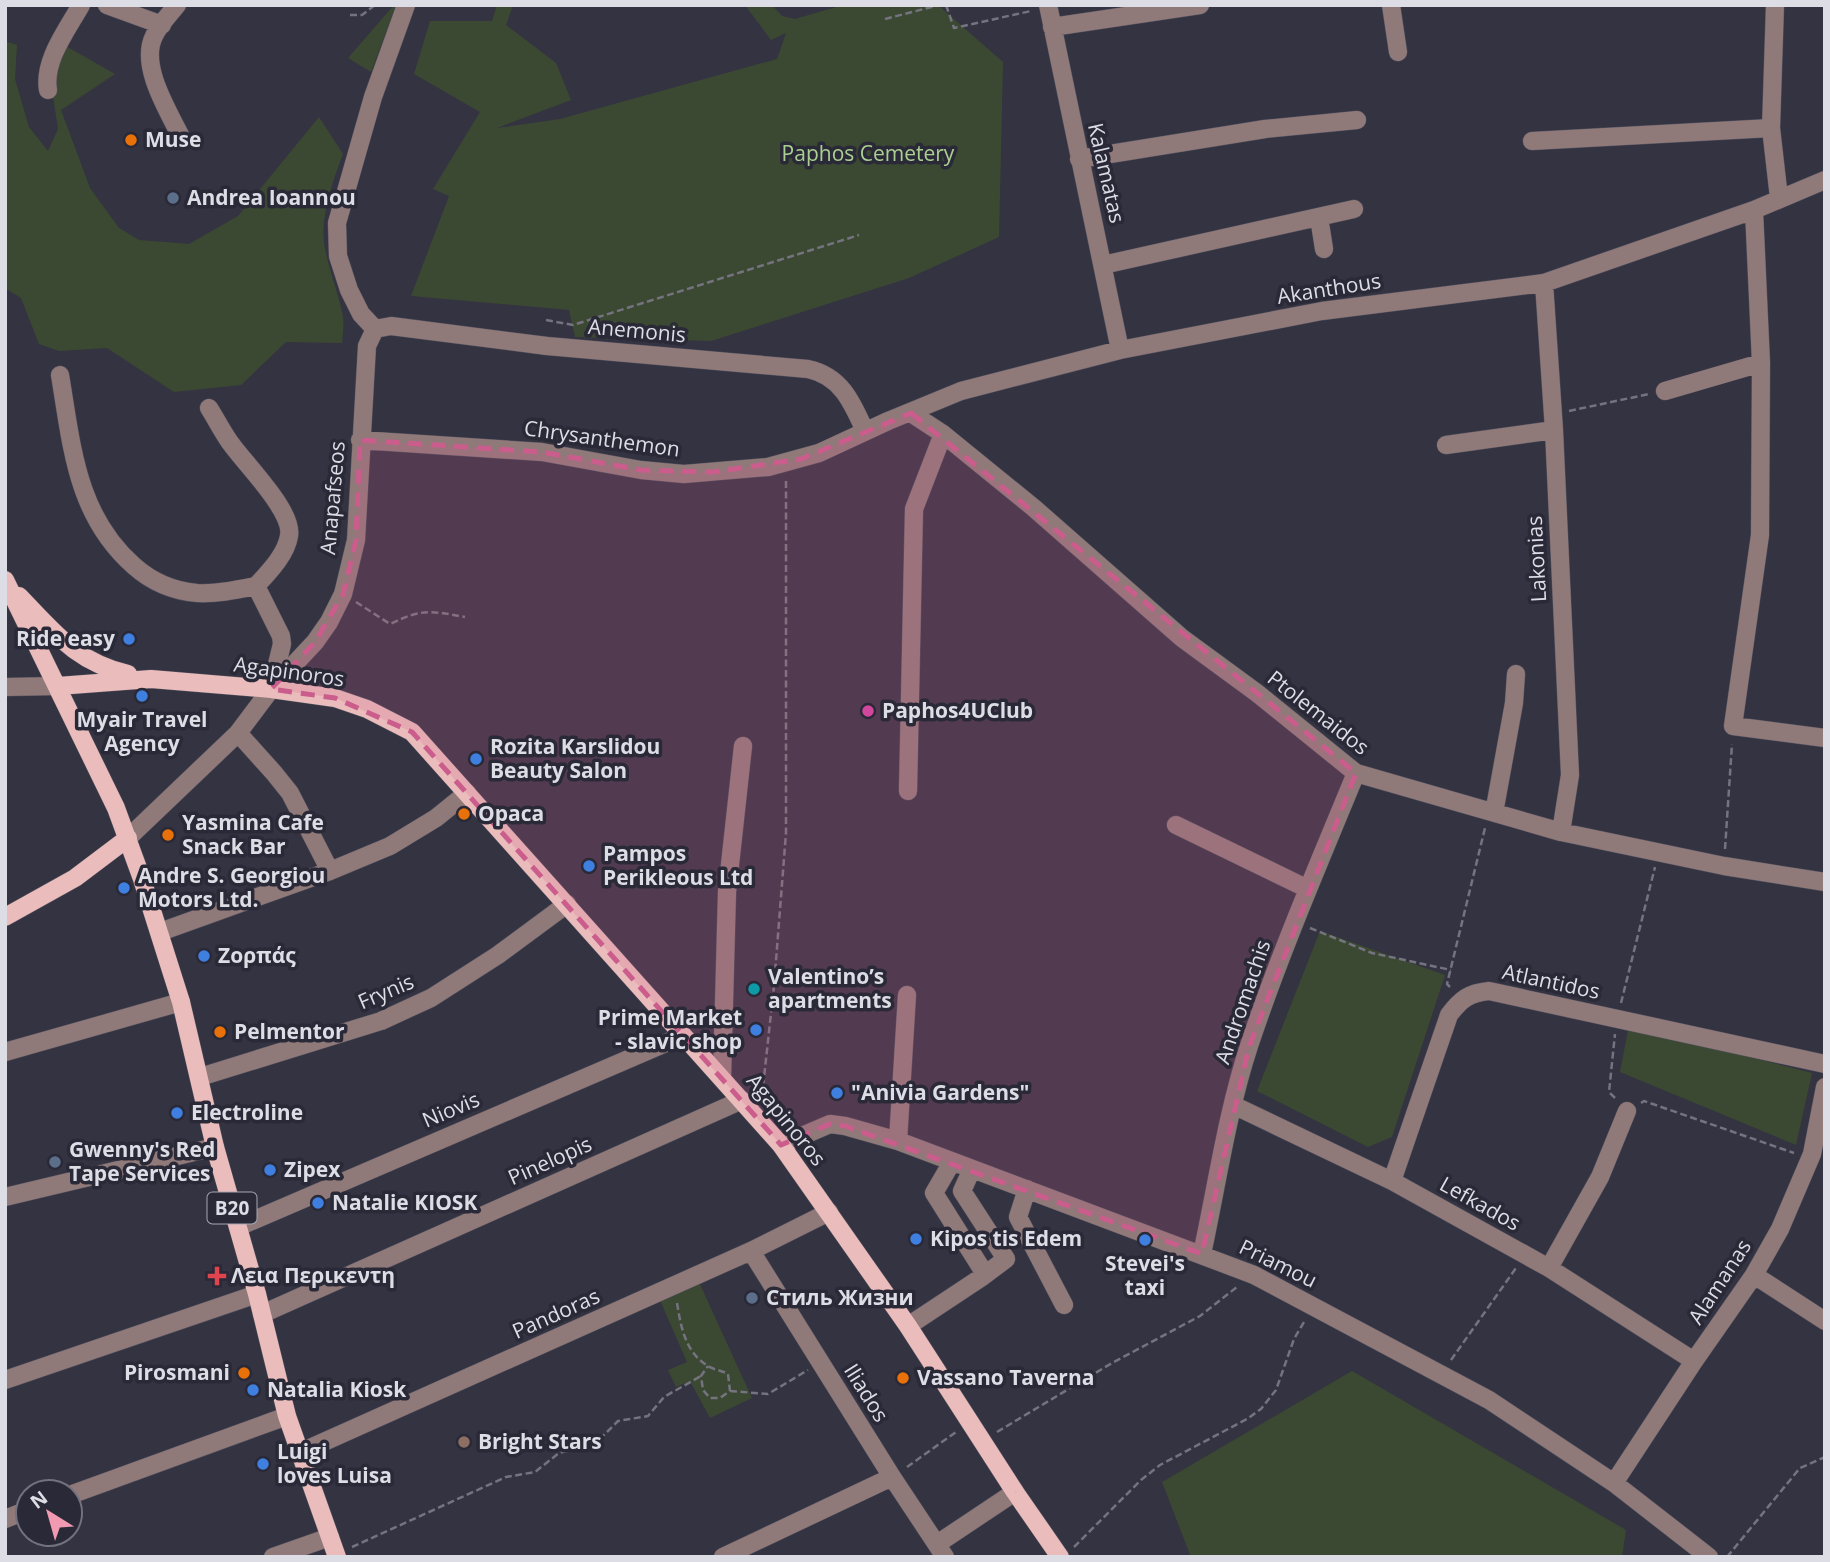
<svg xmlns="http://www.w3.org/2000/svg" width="1830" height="1562" viewBox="0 0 1830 1562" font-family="'Open Sans',sans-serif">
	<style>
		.green { fill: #3c4932 }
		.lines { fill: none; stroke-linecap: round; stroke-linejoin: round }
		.minor-casing { stroke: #52525f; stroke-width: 19 }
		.major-casing { stroke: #52525f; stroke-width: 19 }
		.path { stroke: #74737f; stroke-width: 2.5; stroke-dasharray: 7 3.5; stroke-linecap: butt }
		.minor { stroke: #907979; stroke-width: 18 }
		.major { stroke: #ebbcbc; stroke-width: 18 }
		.marked { fill: #cb5d8c; fill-opacity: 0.2; stroke: #cb5d8c; stroke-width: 5; stroke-dasharray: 14 9; stroke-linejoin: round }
		.food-dot { fill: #e8710a; stroke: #2a2937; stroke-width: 2.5 }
		.service-dot { fill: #5c6f8a; stroke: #2a2937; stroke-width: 2.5 }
		.shop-dot { fill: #3f7fe0; stroke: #2a2937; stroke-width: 2.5 }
		.hotel-dot { fill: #d1479c; stroke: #2a2937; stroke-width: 2.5 }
		.culture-dot { fill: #0f9aa8; stroke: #2a2937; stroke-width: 2.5 }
		.health-dot { fill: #e0444e; stroke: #2a2937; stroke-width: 2.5 }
		.education-dot { fill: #8d6e63; stroke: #2a2937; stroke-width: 2.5 }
		.labels { text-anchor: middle; stroke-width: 7; stroke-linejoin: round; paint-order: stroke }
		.shield { fill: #2a2937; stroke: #a7a7b2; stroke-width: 2 }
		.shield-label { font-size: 19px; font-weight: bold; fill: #dddde6 }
		.poi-label { font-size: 21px; font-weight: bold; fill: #dddde6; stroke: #2a2937; text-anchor: start }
		.park-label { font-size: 21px; fill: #abcf90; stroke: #2a2937 }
		.street-label { font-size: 21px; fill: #dddde6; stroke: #2a2937 }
	</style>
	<rect width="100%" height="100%" fill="#343341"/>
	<path class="green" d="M394,5H396L371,72L348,58Z
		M497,5H513L506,25L556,63L571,100L497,128L560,119L777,59L786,33L771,40L745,5H772L782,16L795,19L843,5L939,6L1003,62L999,237L909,278L711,341L575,337L569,310L411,296L449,196L433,189L480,112L414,74L430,21H492Z
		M5,41L17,45L15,79L29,127L48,151L58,129L50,76L64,45L115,74L61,110L90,188L119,228L139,240L189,244L238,216L319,117L343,154C333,180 321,214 324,243C328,268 338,291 343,316C344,324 343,334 342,343L286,342L241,385L174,392L107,348L59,351L39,344L21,298L5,288Z
		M1320,931L1445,975L1392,1137L1368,1147L1257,1091Z
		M1628,1030L1727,1051L1812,1073L1796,1145L1620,1072Z
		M698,1280L752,1398L710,1418L690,1381L676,1387L668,1370L687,1362L659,1298Z
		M1352,1371L1626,1530L1622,1557H1191L1162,1482Z"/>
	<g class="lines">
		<g class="minor-casing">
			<path id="minor" d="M107,5L162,25
				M177,5C169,15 159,25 154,36C139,66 169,112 182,139
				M1048,5L1120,350
				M1391,5L1398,52
				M1775,5L1771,128L1779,198
				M1052,27L1200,5
				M48,90C43,61 67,30 81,5
				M1532,141L1771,128
				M1079,159L1265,129L1357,120
				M1754,210L1761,363L1760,535L1733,726L1825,738
				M1319,217L1324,249
				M1103,265L1354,209
				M1544,283L1554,430L1570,775L1561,832
				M375,329L391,326L547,346L808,369C841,376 852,402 865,431
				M375,329L361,314L349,290L338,256L337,223L373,97L406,5
				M60,375C72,446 76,515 134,566C152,582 173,591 197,593C217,594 236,590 256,586
				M1665,391L1761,363
				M209,408C216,419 222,431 229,441C243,462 294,511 289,536C286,555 268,573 256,586
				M911,413L943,434L1034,508L1182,638L1257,693L1356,773L1561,832L1724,866L1825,882
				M360,440L542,452L641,470L684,474L768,467L819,453L888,421L961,391L1120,350L1322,311L1544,283L1754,210L1825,180
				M1446,445L1554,430
				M256,586L281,636L282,644L271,689
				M5,687L58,686
				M238,733L274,773L290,793L330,871
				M908,791L914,509L943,434
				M1494,813L1514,703L1516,674
				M1176,825L1308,889
				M128,838L238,733L271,689L315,642L329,622L343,594L356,540L367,346L375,329
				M160,932L330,871L390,846L436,818L467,793
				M5,1052L181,1002
				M200,1077L381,1021L431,998L498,955L567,904
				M722,1078L727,892L743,746
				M1233,1105L1392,1181L1549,1268L1694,1361
				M898,1141L907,995
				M781,1145L830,1124L845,1126L898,1141L1254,1275L1489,1400L1614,1483L1709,1557
				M952,1162L934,1193L985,1274
				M1392,1181L1449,1015C1461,999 1469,993 1489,991L1825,1064
				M1027,1189L1018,1217L1064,1305
				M5,1197L215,1147
				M238,1227L682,1036
				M751,1251L892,1477L945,1557
				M1202,1254C1217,1185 1227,1113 1249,1046C1280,953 1319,863 1356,773
				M1549,1268L1600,1177L1627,1111
				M1754,1275L1825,1321
				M262,1314L742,1100
				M908,1326L982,1277L1006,1259L962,1191L972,1169
				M5,1380L257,1294
				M299,1453L751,1251L829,1212
				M1614,1483L1694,1361L1754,1275L1780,1229L1812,1154L1825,1087
				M70,1495L287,1416
				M5,1519L28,1510
				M937,1544L1015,1492
				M273,1557L330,1537
				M723,1557L892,1477"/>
		</g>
		<g class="major-casing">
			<path id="major" d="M5,580L116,808L142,879L181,1002L215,1147L257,1294L287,1416L337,1557
				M19,596C55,633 76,662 128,674
				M58,686L151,679L271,689L335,698L367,709L412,732L781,1145L908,1326L1015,1492L1060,1557
				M5,917L75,878L128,838"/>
		</g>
		<path class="path" d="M946,5L954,28L1031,11
			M350,15H362L375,5
			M885,19L939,5
			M546,320L573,325L859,235
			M1569,411L1649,394
			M356,602L390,624C423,608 431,611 465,617
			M1725,849L1732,744
			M1310,928L1372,953L1451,970
			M1450,987L1447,984L1485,828
			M1621,1003L1655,867
			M762,1096L774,986L786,833V481
			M1615,1098L1609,1092L1615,1034
			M1641,1103L1644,1101L1794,1153
			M677,1303C681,1327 685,1352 708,1366C714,1370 721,1370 728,1374L730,1391L720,1398H710L703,1390L701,1376L708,1366
			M1451,1360L1516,1268
			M730,1391L768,1394L808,1370
			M997,1432L1112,1363L1200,1316L1237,1287
			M907,1467L956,1432
			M352,1547L506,1477L535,1472L559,1453L594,1445L618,1421L648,1416L664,1397L701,1376
			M1074,1547L1141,1480L1160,1465L1247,1419L1261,1409L1276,1390L1294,1339L1304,1322
			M1727,1557L1800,1468L1825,1457"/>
		<use href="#minor" class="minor"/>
		<use href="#major" class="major"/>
	</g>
	<path class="marked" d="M911,413L1356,773L1249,1047L1202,1254L845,1126L830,1124L781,1145L412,732L335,698L271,689L315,642L343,594L356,540L360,440L542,452L641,470L713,472L801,459Z"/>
	<g class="food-dot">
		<circle cx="131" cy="140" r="7"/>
		<circle cx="464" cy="814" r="7"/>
		<circle cx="168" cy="835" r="7"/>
		<circle cx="220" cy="1032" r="7"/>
		<circle cx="244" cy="1373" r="7"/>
		<circle cx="903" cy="1378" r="7"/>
	</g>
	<g class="service-dot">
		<circle cx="173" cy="198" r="7"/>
		<circle cx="55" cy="1162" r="7"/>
		<circle cx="752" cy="1298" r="7"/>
	</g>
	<g class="shop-dot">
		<circle cx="129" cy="639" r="7"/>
		<circle cx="142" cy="696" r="7"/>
		<circle cx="476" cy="759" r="7"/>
		<circle cx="589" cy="866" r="7"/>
		<circle cx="124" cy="888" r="7"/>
		<circle cx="204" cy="956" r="7"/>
		<circle cx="756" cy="1030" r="7"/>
		<circle cx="837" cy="1093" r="7"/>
		<circle cx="177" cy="1113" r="7"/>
		<circle cx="270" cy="1170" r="7"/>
		<circle cx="318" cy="1203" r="7"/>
		<circle cx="916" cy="1239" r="7"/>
		<circle cx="1145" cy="1240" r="7"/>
		<circle cx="253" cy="1390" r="7"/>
		<circle cx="263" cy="1464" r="7"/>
	</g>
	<circle class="hotel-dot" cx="868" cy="711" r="7"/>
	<circle class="culture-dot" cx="754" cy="989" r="7"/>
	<path class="health-dot" d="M213.5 1265.5h7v7h7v7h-7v7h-7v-7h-7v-7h7z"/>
	<circle class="education-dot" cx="464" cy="1442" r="7"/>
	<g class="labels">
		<rect class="shield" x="207.5" y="1192.5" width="49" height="31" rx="5"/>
		<g class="shield-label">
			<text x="232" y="1215">B20</text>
		</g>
		<g class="poi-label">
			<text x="145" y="147">Muse</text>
			<text x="187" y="205">Andrea Ioannou</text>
			<text x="115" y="646" text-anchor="end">Ride easy</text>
			<text x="882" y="718">Paphos4UClub</text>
			<text x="142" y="727" text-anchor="middle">Myair Travel<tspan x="142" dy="24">Agency</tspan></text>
			<text x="490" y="754">Rozita Karslidou<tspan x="490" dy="24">Beauty Salon</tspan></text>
			<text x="478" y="821">Opaca</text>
			<text x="182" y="830">Yasmina Cafe<tspan x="182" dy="24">Snack Bar</tspan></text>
			<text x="603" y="861">Pampos<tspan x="603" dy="24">Perikleous Ltd</tspan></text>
			<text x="138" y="883">Andre S. Georgiou<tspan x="138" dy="24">Motors Ltd.</tspan></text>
			<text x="218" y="963">Ζορπάς</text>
			<text x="768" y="984">Valentino’s<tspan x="768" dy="24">apartments</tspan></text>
			<text x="742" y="1025" text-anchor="end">Prime Market<tspan x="742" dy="24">- slavic shop</tspan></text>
			<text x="234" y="1039">Pelmentor</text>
			<text x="851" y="1100">"Anivia Gardens"</text>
			<text x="191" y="1120">Electroline</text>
			<text x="69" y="1157">Gwenny's Red<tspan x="69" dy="24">Tape Services</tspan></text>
			<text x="284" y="1177">Zipex</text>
			<text x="332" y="1210">Natalie KIOSK</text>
			<text x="930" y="1246">Kipos tis Edem</text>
			<text x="1145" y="1271" text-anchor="middle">Stevei's<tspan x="1145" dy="24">taxi</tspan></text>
			<text x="231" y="1283">Λεια Περικεντη</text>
			<text x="766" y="1305">Стиль Жизни</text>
			<text x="230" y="1380" text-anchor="end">Pirosmani</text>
			<text x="917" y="1385">Vassano Taverna</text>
			<text x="267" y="1397">Natalia Kiosk</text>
			<text x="478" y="1449">Bright Stars</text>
			<text x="277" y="1459">Luigi<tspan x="277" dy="24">loves Luisa</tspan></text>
		</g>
		<g class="park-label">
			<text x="868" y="161">Paphos Cemetery</text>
		</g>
		<g class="street-label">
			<text transform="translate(1106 173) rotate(77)" y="7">Kalamatas</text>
			<text transform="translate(1329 289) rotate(-9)" y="7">Akanthous</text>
			<text transform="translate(637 331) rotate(5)" y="7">Anemonis</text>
			<text transform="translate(602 439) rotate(8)" y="7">Chrysanthemon</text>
			<text transform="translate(333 498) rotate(-85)" y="7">Anapafseos</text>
			<text transform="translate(1537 559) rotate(-93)" y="7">Lakonias</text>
			<text transform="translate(289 672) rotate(8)" y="7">Agapinoros</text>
			<text transform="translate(1318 713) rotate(38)" y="7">Ptolemaidos</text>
			<text transform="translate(1551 982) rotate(12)" y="7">Atlantidos</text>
			<text transform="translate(386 992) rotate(-23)" y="7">Frynis</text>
			<text transform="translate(1243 1002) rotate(-71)" y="7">Andromachis</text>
			<text transform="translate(451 1110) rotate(-23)" y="7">Niovis</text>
			<text transform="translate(786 1120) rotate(51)" y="7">Agapinoros</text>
			<text transform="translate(550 1161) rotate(-24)" y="7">Pinelopis</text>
			<text transform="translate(1480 1204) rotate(29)" y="7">Lefkados</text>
			<text transform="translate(1278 1264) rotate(26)" y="7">Priamou</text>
			<text transform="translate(1720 1282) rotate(-57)" y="7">Alamanas</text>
			<text transform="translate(556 1314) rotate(-24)" y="7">Pandoras</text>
			<text transform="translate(866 1393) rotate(58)" y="7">Iliados</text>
		</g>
	</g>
	<rect width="1830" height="1562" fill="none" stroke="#dddde6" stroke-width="14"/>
	<g transform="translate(49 1513) rotate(323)"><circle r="33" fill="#2a2937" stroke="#72717d" stroke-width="2"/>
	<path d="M0-5L12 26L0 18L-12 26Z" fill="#f19ab1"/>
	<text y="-10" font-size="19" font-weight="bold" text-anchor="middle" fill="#dddde6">N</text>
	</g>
</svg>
